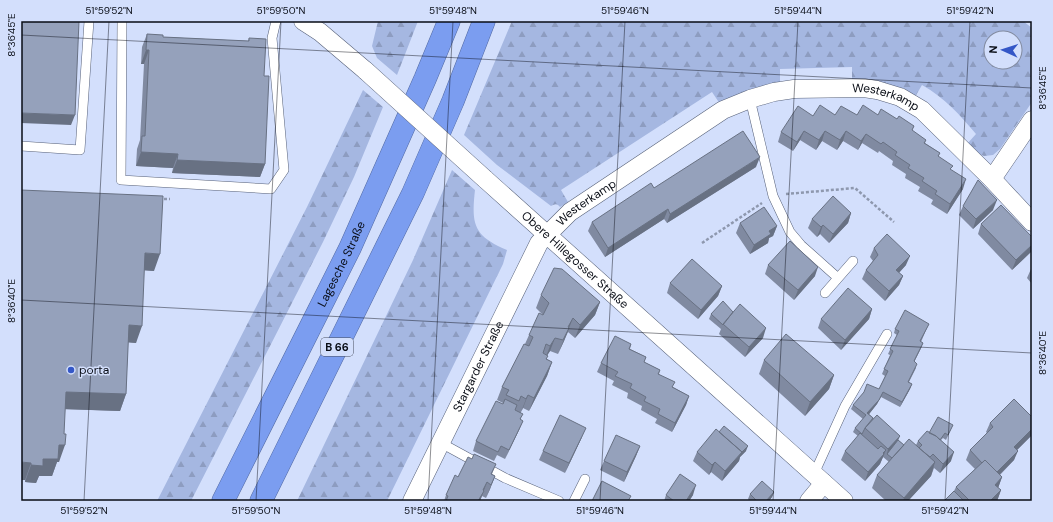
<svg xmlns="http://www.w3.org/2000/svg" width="1053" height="522" viewBox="0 0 1053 522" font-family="'DM Sans',sans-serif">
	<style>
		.forest { fill: url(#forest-firs); fill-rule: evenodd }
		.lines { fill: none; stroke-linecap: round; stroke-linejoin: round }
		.lane-casing { stroke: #576179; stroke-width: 10 }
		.street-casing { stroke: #576179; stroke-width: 19 }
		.highway-casing { stroke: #536aa3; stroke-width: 23 }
		.path { stroke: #8e98ae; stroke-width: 2.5; stroke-dasharray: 3 2; stroke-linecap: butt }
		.lane { stroke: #fff; stroke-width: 9 }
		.street { stroke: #fff; stroke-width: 18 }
		.highway { stroke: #7b9df0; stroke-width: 22 }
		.street-bridge-casing { stroke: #576179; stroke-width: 19; stroke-linecap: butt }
		.street-bridge { stroke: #fff; stroke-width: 18 }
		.wall { fill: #808aa1 }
		.shaded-wall { fill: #687183 }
		.building { fill: #95a1bb; stroke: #687183 }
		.ticks { fill: none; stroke: #080c15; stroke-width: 1; stroke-opacity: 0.45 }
		.poi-dot { fill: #3457c7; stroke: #d3dffc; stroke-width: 1.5 }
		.labels { text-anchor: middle; stroke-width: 3; stroke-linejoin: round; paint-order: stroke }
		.shield { fill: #d3dffc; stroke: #454b5a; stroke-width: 1 }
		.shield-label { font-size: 11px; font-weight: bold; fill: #080c15 }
		.street-label { font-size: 12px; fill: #080c15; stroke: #d3dffc }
		.poi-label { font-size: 12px; fill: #080c15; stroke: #d3dffc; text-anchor: start }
		.neatline { fill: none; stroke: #080c15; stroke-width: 1.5 }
		.ticks-label { font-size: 10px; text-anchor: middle; fill: #080c15 }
	</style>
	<defs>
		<pattern id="forest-firs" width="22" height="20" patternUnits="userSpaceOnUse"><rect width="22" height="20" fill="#a5b7e1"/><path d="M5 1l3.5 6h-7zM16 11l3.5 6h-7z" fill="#8d9cc0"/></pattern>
	</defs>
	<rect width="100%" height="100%" fill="#d3dffc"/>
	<path class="forest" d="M378,21H418L397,75L377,58L372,46Z
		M512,21H1023L1032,28V102L1000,149L993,155L984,156L979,154L967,144L976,134C960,115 945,98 922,85L915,97L852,80V67L780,69V82L720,104L712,92L561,190L568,202L560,207C557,203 555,204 551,206L497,165L464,135ZM991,38H1015V62H991Z
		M363,90L383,107L354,177L323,242L191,501H157L307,207Z
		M452,170L475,190C471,225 474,236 507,250L503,264L387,501H297L413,260Z"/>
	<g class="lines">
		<g class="lane-casing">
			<path id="lane" d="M122,21L121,180L271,189L284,170L272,38L276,21
				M750,99L773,196L790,232L801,245L838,278
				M21,146L80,150L89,21
				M825,293L853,261
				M441,443L505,478L559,501
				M814,474L845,406L887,334
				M574,501L585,479"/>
		</g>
		<g class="street-casing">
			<g id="street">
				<path d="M303,21L320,32L366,71"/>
				<path id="s1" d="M485,179L844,501"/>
				<path d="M992,179L1032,120"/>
				<path id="s2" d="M412,501L539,243L570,212L723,110L750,99L774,92L794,89L864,88L877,90L900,97L922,110L992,179L1032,222"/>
				<path d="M809,501L824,483"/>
			</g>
		</g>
		<g class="highway-casing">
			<g id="highway">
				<path id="s3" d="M223,501L350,248L425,79L449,21"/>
				<path d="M261,501L413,193L453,101L484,21"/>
			</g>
		</g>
		<path class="path" d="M786,194L855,188L894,222
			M159,199H170
			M702,243L762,203"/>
		<use href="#lane" class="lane"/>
		<use href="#street" class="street"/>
		<use href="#highway" class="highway"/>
		<g class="street-bridge-casing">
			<path id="street-bridge" d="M366,71L485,179"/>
		</g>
		<use href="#street-bridge" class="street-bridge"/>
	</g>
	<path class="wall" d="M147,34L163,37L248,41L249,38L264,76L265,164L260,177L172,173L173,168L136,166L137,149L140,140L144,64H141L142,47Z
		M835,115H878L897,119L914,126L912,131L926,140L925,143L940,153L938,157L951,170L963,189L947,214L931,204L933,200L918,191L920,187L905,178L906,174L892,165L893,161L879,151L878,153L862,143L858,150L843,141L837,150L822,141L816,150L800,140L793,151L778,142L781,132L813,116Z
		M756,167L667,223L664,219L605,257L588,231L592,222L654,188Z
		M21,190L154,271L144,270L136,343L128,342L126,394L120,411L65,409L59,462H57L52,476H39L36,483L25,482Z
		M963,206L993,210L973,229L959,215Z
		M851,213L848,223L829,243L820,234L817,237L808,228L812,219Z
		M740,223L777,226L773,236L769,238L768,243L750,254L736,233Z
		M981,224L1032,237V251L1012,270L978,234Z
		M874,248L906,265L899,273L903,276L899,285L885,301L862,279L866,270L873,261L870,257Z
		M768,265L815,276L794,300L765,274Z
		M1032,268V284L1027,278L1031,269Z
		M670,283L722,286L718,296L698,319L667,293Z
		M541,295L600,302L595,315L575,338L568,332L564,341L558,354L550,351L547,355V359L552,362L547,376L529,411L523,408L521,412V420L523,421L519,430L505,459L497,455L494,461L473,451L476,441L503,404V403L497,400L502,387L525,344L529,335L543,315L536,308Z
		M872,309L869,319L841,350L818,328L821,319Z
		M733,312L763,338L745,357L719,334L721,329L709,319L711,314Z
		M929,324L927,328L921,342L923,343L921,348L914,362L916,368L909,382L912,384L910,389L900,407L881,397L877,404L869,414L904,445H916L918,441L929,433L953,425L946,440L943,438L941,440L951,461L940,473L934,468L931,476L908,501H886L872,488L877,475L889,462L883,457L880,464L865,481L841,460L845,451L858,436L853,432L855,428L863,419L851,409L853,405L879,389L885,376L882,374L890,355L888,354L897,335L894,333L895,329Z
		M631,344L630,349L646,357L644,362L660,370L659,374L673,387L689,396L686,405L672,432L655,423L657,419L641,410L642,406L627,398L628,393L612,385L614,381L597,372L601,363Z
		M764,360L834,375L829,389L805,416L759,374Z
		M990,423L1032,435L1017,450L1014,460L1000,475L1002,477L998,488L1001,490L997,501H944L954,491L956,487L975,469L966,460L970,450L987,433L986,432Z
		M582,437L565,473L539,460L543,451Z
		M640,446L636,456L624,482L600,470L604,461Z
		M746,451L740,457L739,461L722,481L711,472L709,475L693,461L697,452Z
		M472,459L496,464L492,474L495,476L490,489L486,498L482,496L480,501H444L446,495L458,477Z
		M774,492L772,497L769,501H750L748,499L750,494Z
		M666,495H693L689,501H664Z"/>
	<path class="shaded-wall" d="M146,50H149L144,64H141Z
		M21,113L75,115L71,125L21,123Z
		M804,131L800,140L793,151L797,142Z
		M825,131L822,141L816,150L819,140Z
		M846,131L843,141L837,150L840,140Z
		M866,134L862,143L858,150L861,141Z
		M141,152L178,154L173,168L136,166Z
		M760,157L756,167L667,223L670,214Z
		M177,160L265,164L260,177L172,173Z
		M966,179L963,189L947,214L950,204Z
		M997,200L993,210L973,229L976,219Z
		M668,209L664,219L605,257L608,248Z
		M851,213L848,223L829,243L833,234Z
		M823,225L820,234L817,237L821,227Z
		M777,226L773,236L769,238L768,243L750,254L754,245L769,231Z
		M1032,245V251L1012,270L1016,260Z
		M145,253L160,254L154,271L139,270Z
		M910,256L906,265L892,280L896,270Z
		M818,267L815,276L794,300L798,290Z
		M903,276L899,285L885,301L889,291Z
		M722,286L718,296L698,319L701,310Z
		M600,302L595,315L575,338L580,325Z
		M872,309L869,319L841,350L845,340Z
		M573,318L564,341L558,354L566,334L563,340L568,327Z
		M129,325L142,326L136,343L123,342Z
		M766,328L763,338L745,357L749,347Z
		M555,338L550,351L545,359L550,346Z
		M923,343L921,348L912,366L914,361Z
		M552,362L547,376L529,411L534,398Z
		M834,375L829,389L805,416L810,402Z
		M912,384L910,389L900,407L902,402Z
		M66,392L126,394L120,411L60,409Z
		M883,392L877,404L866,418L867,413Z
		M528,395L523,408L521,412L526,399Z
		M689,396L686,405L672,432L675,423Z
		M523,421L519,430L505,459L509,450Z
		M586,428L582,437L565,473L569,463Z
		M1032,429V435L1010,457L1014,447Z
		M900,436L896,445L887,454L888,449Z
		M59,445H65L59,462H57L52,476H39L36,483L25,482L31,465Z
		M640,446L636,456L624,482L627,472Z
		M748,446L746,451L740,457L739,461L722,481L725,471Z
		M886,450L880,464L865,481L868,472Z
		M1018,451L1014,460L990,484L994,474Z
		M954,452L951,461L940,473L943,464Z
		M21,462L31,463L25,480H21Z
		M715,462L711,472L709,475L712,465Z
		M935,462L931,476L908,501H903L904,498Z
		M495,476L490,489L486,498L491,485Z
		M1002,477L997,491L995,485Z
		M487,482L480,501H478L483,490Z
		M696,485L693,495L689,501H686Z
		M1001,490L997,501H990Z
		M774,492L772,497L769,501H766Z"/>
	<path class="building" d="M21,21H79L75,115L21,113Z
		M147,34L163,35V37L249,41V38L266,39L264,76H269L265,164L177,160L178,154L141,152L142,136H145L149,50H146Z
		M820,105L835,115L841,106L857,115L863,105L878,115L881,109L897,119L899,116L914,126L912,130L926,140L924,143L940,153L938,156L953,166L950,169L966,179L950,204L935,194L937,191L922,181L924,178L908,168L910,165L895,155L897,152L883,142L881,144L866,134L861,141L846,131L840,140L825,131L819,140L804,131L797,142L781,132L798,106L813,116Z
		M743,131L760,157L670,214L668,209L608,248L592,222L651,183L654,188Z
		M978,180L997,200L976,219L963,206Z
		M21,190L163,196L160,254L145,253L142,326L129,325L126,394L66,392L64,434H66L65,445H59L58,459H43V466L31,465V463L21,462Z
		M833,196L851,213L833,234L823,225L821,227L812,219Z
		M1001,205L1032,237V245L1016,260L981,224Z
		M764,207L777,226L769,231L771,234L754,245L740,223Z
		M887,234L910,256L896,270L903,276L889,291L866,270L878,255L874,248Z
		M790,241L818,267L798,290L768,265Z
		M692,259L722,286L701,310L670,283Z
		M554,268L562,269L600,302L580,325L573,318L568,327L569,328L563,340L555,338L550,346L546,344L543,353L548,356L546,359L552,362L534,398L528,395L526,399L521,396L519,401L506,395L509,390L502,387L524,344L529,346L533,337L529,335L539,313L543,315L549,303L541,295Z
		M848,288L872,309L845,340L821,319Z
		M723,301L733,312L723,325L711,314Z
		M740,304L766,328L749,347L723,324Z
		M905,310L929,324L920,341L923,343L914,361L917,364L908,382L912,384L902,402L883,392L879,400L867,413L873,418L865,428L862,434L855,428L866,415L853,405L864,392L867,384L879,389L888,371L884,369L893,351L890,349L899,331L895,329Z
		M786,334L834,375L810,402L764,360Z
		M615,336L631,344L629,349L646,357L644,362L660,370L658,374L675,382L672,387L689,396L675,423L658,414L660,409L644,401L646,397L630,388L632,384L615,376L618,372L601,363Z
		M505,399L517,405L515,410L523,414L520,419L523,421L509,450L501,446L498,452L476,441L496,401L503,404Z
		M1014,399L1032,417V429L1014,447L1018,451L997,472L985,460L982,463L970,450L993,427L990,423Z
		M560,415L586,428L569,463L543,451Z
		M877,415L900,436L888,449L865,428Z
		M938,417L953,425L948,435L945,433L940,440L936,436L929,433Z
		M724,426L748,446L742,452L719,432Z
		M716,429L742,452L725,471L715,462L712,465L697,452Z
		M927,431L936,436L954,452L943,464L933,454L930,457L919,448L922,445L918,441Z
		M860,433L878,449L881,446L886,450L883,453L884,454L868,472L845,451Z
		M616,435L640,446L627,472L604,461Z
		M909,439L935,462L904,498L877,475Z
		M898,440L904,445L892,458L887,454Z
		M474,454L496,464L491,474L495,476L491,485L487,482L483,490L484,491L478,501H446L448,496L446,495L455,475L458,477L468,457L472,459Z
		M985,460L1002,477L995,485L1001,490L990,501H970L956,487Z
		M680,474L696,485L686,501H674L666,495Z
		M602,481L631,496L628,501H592Z
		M762,481L774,492L766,501H757L750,494Z
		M954,491L964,501H944Z"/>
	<path class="ticks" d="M21,35L1032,88M21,300L1032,353M84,501L109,21M256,501L281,21M428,501L453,21M600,501L625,21M773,501L798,21M945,501L970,21"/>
	<circle class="poi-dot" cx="71" cy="370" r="4"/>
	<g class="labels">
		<rect class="shield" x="321" y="338" width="32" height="18" rx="3"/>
		<g class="shield-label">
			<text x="337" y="351">B 66</text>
		</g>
		<g class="street-label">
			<text dy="4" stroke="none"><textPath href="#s2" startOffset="683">Westerkamp</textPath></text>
			<text dy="4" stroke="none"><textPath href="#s2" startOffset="350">Westerkamp</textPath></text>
			<text dy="4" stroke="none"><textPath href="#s1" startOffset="121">Obere Hillegosser Straße</textPath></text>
			<text dy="4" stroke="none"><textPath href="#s3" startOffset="265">Lagesche Straße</textPath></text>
			<text dy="4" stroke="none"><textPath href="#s2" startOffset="150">Stargarder Straße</textPath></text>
		</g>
		<g class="poi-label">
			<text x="79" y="374">porta</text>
		</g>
	</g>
	<rect width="1053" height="522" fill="none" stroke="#d3dffc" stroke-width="44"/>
	<g transform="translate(1003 50) rotate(273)"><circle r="19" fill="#d3dffc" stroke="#828ba0"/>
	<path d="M0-3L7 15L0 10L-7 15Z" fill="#3457c7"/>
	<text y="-6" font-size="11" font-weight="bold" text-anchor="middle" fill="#080c15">N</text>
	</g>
	<rect x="22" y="22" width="1009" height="478" class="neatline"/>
	<g class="ticks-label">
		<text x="109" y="14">51°59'52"N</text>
		<text x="281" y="14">51°59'50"N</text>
		<text x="453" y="14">51°59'48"N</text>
		<text x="625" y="14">51°59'46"N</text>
		<text x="798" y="14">51°59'44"N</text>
		<text x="970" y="14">51°59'42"N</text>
		<text transform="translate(11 35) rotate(-90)" y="4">8°36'45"E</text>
		<text transform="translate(1042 88) rotate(-90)" y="4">8°36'45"E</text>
		<text transform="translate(11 301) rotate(-90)" y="4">8°36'40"E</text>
		<text transform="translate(1042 353) rotate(-90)" y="4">8°36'40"E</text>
		<text x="84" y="514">51°59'52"N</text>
		<text x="256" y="514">51°59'50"N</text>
		<text x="428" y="514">51°59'48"N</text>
		<text x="600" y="514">51°59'46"N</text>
		<text x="773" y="514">51°59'44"N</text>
		<text x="945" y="514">51°59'42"N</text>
	</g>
</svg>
